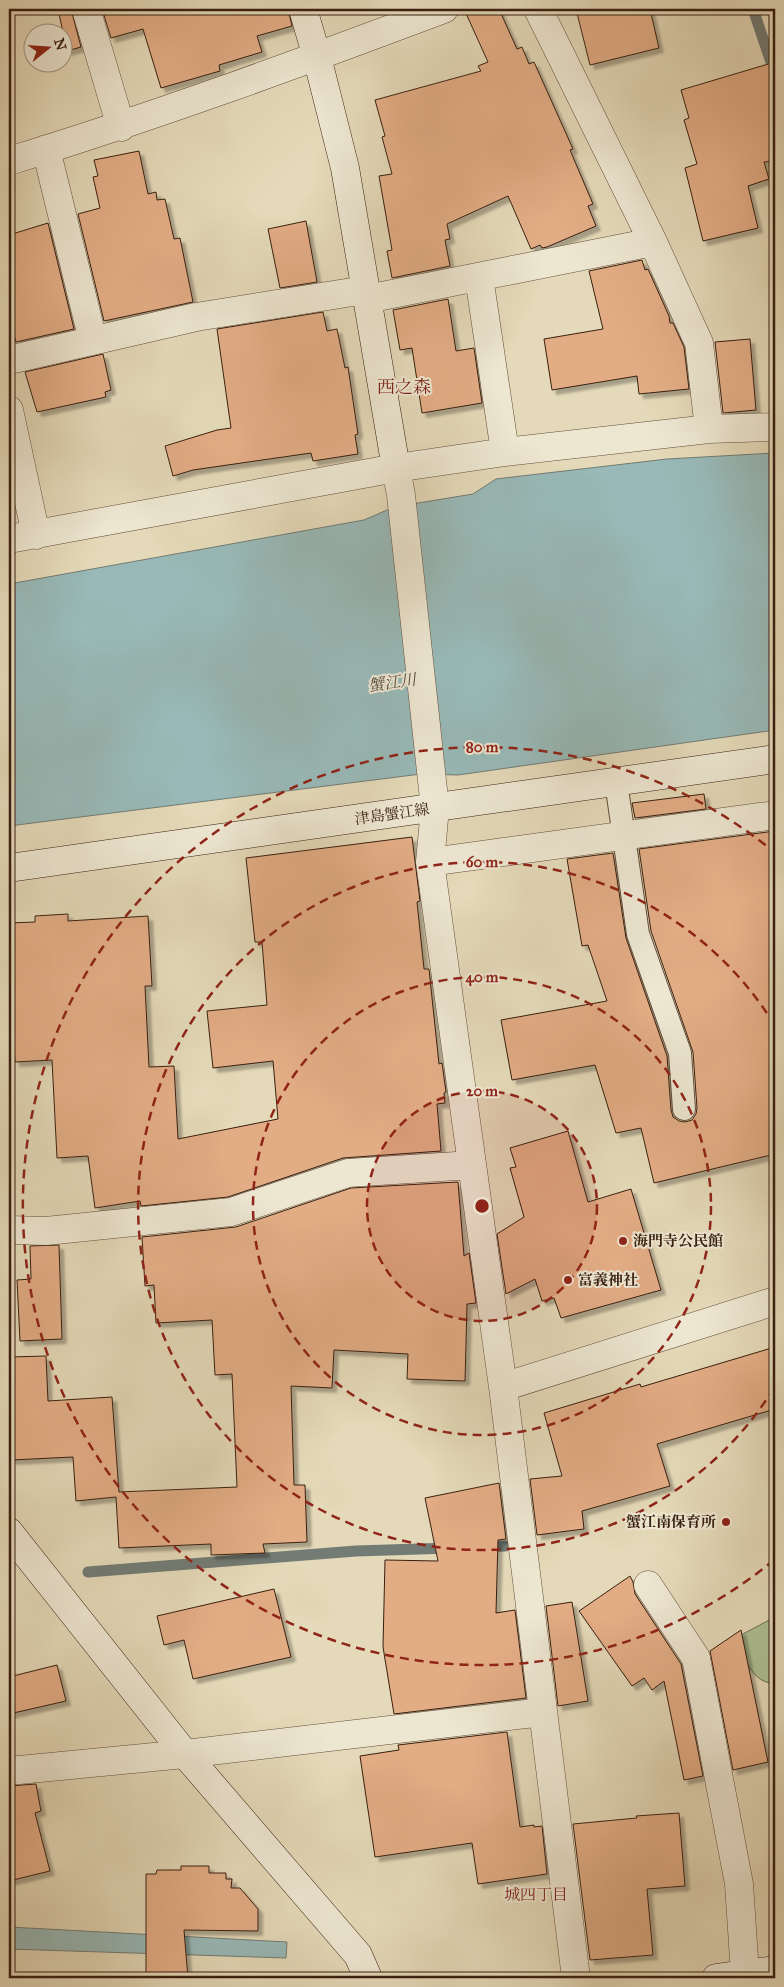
<svg xmlns="http://www.w3.org/2000/svg" width="784" height="1987" viewBox="0 0 784 1987" font-family="'IM FELL Great Primer','Noto Serif JP',serif">
	<style>
		.green { fill: #aec094; stroke: #737052 }
		.water { fill: #98b9b7; stroke: #727b74 }
		.lines { fill: none; stroke-linecap: round; stroke-linejoin: round }
		.stream { stroke: #727b74; stroke-width: 11 }
		.building { fill: #e2ac85; stroke: #381f10; filter: url(#shadow) }
		.lane-casing { stroke: #634e3a; stroke-width: 24 }
		.street-casing { stroke: #634e3a; stroke-width: 29 }
		.secondary-casing { stroke: #381f10; stroke-width: 29 }
		.lane { stroke: #ede6d1; stroke-width: 22 }
		.street { stroke: #ede6d1; stroke-width: 28 }
		.secondary { stroke: #ede6d1; stroke-width: 28 }
		.ring { fill: none; stroke: #8f2418; stroke-width: 2.5; stroke-dasharray: 9 6 }
		.poi-dot { fill: #8f2418; stroke: #ede6d1; stroke-width: 2 }
		.labels { text-anchor: middle; stroke-width: 4; stroke-linejoin: round; paint-order: stroke }
		.street-label { font-size: 15px; fill: #381f10; stroke: #ede6d1 }
		.poi-label { font-size: 15px; font-weight: bold; fill: #381f10; stroke: #ede6d1; text-anchor: start }
		.water-label { font-size: 16px; font-style: italic; fill: #554d42; stroke: #ede6d1 }
		.neighbourhood-label { font-size: 16px; fill: #7a1f14; stroke: #ede6d1 }
		.quarter-label { font-size: 18px; fill: #7a1f14; stroke: #ede6d1 }
		.centre { fill: #8f2418; stroke: #ede6d1; stroke-width: 2.5 }
		.ring-label { font-size: 15px; text-anchor: middle; font-weight: bold; fill: #8f2418; stroke: #ede6d1; stroke-width: 4; stroke-linejoin: round; paint-order: stroke }
	</style>
	<defs>
		<filter id="shadow"><feDropShadow dx="4.5" dy="4.5" stdDeviation="1" flood-color="#0004"/></filter>
	</defs>
	<rect width="100%" height="100%" fill="#e4d9b8"/>
	<filter id="stains"><feTurbulence type="fractalNoise" baseFrequency=".004" numOctaves="4"/><feColorMatrix values="0 0 0 0 .2 0 0 0 0 .09 0 0 0 0 .02 0 0 0 .5 -.17"/></filter>
	<radialGradient id="worn" r=".72"><stop offset=".6" stop-color="#630" stop-opacity="0"/><stop offset="1" stop-color="#630" stop-opacity=".3"/></radialGradient>
	<path class="green" d="M775,1617V1683C753,1685 739,1654 741,1635Z"/>
	<path class="water" d="M775,453V730L458,775L421,774L9,826V584L364,520L394,507L473,494L496,479L667,459Z
		M9,1927L287,1942L286,1958L9,1949Z"/>
	<g class="lines">
		<path class="stream" d="M753,9L775,74
			M482,1547L505,1546
			M88,1572L356,1551L451,1548"/>
	</g>
	<path class="building" d="M58,9H71L81,47L67,51Z
		M102,9H288L292,26L257,36L262,52L219,65L220,71L161,88L143,29L111,38Z
		M464,9H499L517,49L522,47L529,64L534,62L573,149L570,150L593,204L588,206L596,226L547,247L542,248L540,245L531,249L508,196L447,224L450,239L445,240L450,266L392,278L387,251L392,250L379,176L392,174L382,137L385,136L375,100L481,71L478,66L488,62Z
		M576,9H650L659,48L590,65Z
		M775,62V161L764,162L769,179L748,186L758,228L703,241L685,168L697,164L684,120L689,118L681,90Z
		M139,151L148,194L156,192L157,200L165,199L174,239L180,238L193,302L104,321L78,214L100,208L93,177L98,176L94,160Z
		M306,221L317,282L280,288L268,229Z
		M48,223L74,329L16,342L9,317V235Z
		M642,260L645,270L648,269L669,316L670,323H673L684,347L689,389L639,394L637,376L552,390L544,339L603,329L589,271Z
		M448,299L456,351L474,348L482,403L422,413L412,348L400,350L393,310Z
		M323,312L327,331L337,329L345,368L348,367L358,434L355,435L358,454L313,461L311,453L193,470L173,476L165,446L217,430L231,428L217,329Z
		M750,339L756,410L723,413L715,342Z
		M103,354L111,390L105,392L106,397L37,412L25,372Z
		M704,794L706,809L635,818L632,803Z
		M775,831V1154L654,1183L641,1128L616,1133L595,1065L512,1080L501,1020L607,1001L588,945L582,946L567,859L613,853L626,938L667,1056L671,1110L673,1117L679,1121L685,1122L692,1120L696,1114L697,1108L693,1052L651,931L639,849Z
		M412,837L420,901L417,902L424,969H429L439,1064L442,1063L446,1092L444,1093L445,1103L437,1104L441,1151L343,1158L228,1197L141,1206L140,1201L95,1208L88,1156L57,1158L52,1060L15,1062L9,978V923L35,922V916L68,914V921L148,916L152,986H145L149,1067L174,1066L178,1139L278,1119L273,1061L213,1068L207,1011L267,1005L262,942H255L246,858Z
		M568,1131L588,1202L631,1189L661,1290L561,1318L554,1298L542,1301L535,1279L506,1294L497,1234L524,1217L510,1168L516,1167L510,1148Z
		M458,1182L464,1256L469,1253L476,1303L467,1304L465,1381L407,1379L408,1354L334,1350L332,1388L291,1386L294,1485H305L307,1542L263,1544L265,1553L211,1555V1544L119,1548L116,1497L76,1501L73,1457L11,1460L9,1426V1357L46,1356L48,1401L112,1397L119,1492L237,1487L232,1374L215,1375L212,1320L156,1323L154,1285L145,1286L142,1237L236,1227L351,1188Z
		M59,1245L62,1339L20,1341L17,1280L31,1279L30,1246Z
		M775,1347V1409L657,1444L670,1486L582,1511L584,1529L537,1535L530,1479L562,1476L544,1413L640,1384L641,1387Z
		M499,1483L506,1539L498,1540L496,1613L515,1610L526,1698L394,1714L383,1647L385,1560L438,1561L425,1498Z
		M630,1576L633,1582L635,1594L681,1664L703,1776L684,1780L664,1681L652,1690L644,1678L632,1686L579,1611Z
		M274,1589L291,1657L193,1679L184,1640L164,1645L157,1616Z
		M572,1602L588,1701L558,1706L546,1606Z
		M741,1630L768,1762L733,1770L710,1651Z
		M57,1665L66,1701L9,1714V1677Z
		M507,1732L520,1827L534,1825V1827L542,1826L547,1874L478,1884L472,1843L375,1857L360,1756L399,1750L398,1745Z
		M36,1784L41,1811L35,1813L50,1871L9,1881V1786Z
		M679,1813L685,1886L647,1889L653,1955L590,1960L573,1824L637,1818L636,1816Z
		M181,1866H209V1873H226V1879H232L231,1888H240L258,1909V1931L184,1930L188,1978H146V1874H156L157,1870H181Z"/>
	<g class="lines">
		<g class="lane-casing">
			<path id="lane" d="M616,782L638,934L680,1053L684,1109"/>
		</g>
		<g class="street-casing">
			<path id="street" d="M86,9L121,127
				M538,9L653,242L699,343L709,429
				M46,149L93,341
				M9,161C156,116 300,63 444,9
				M479,277L505,452
				M367,299L653,242
				M9,360L196,317L365,290
				M9,410L36,535
				M396,468L401,495L435,808L430,862L503,1387L576,1978
				M9,539L396,468L505,452L709,429L775,427
				M430,862L775,815
				M9,1230L46,1231L231,1212L348,1173L472,1165
				M503,1387L775,1301
				M648,1585L696,1658L739,1884L745,1974
				M9,1771L185,1754L543,1712"/>
		</g>
		<g class="secondary-casing">
			<path id="secondary" d="M303,9L317,57L345,168L396,468
				M9,868L775,759
				M9,1532L185,1754L358,1955L368,1978
				M716,1978L775,1970"/>
		</g>
		<use href="#lane" class="lane"/>
		<use href="#street" class="street"/>
		<use href="#secondary" class="secondary"/>
	</g>
	<circle cx="482" cy="1206" r="115" fill="#8f2418" fill-opacity=".12"/>
	<g class="ring">
		<circle cx="482" cy="1206" r="115"/>
		<circle cx="482" cy="1206" r="229"/>
		<path d="M774 1388A344 344 0 1 1 774 1024"/>
		<path d="M774 1560A459 459 0 1 1 774 852"/>
	</g>
	<g class="poi-dot">
		<circle cx="623" cy="1241" r="5"/>
		<circle cx="568" cy="1280" r="5"/>
		<circle cx="726" cy="1522" r="5"/>
	</g>
	<g class="labels">
		<g class="street-label">
			<text transform="translate(392 814) rotate(-8)" y="5">津島蟹江線</text>
		</g>
		<g class="poi-label">
			<text x="633" y="1246">海門寺公民館</text>
			<text x="578" y="1285">富義神社</text>
			<text x="716" y="1527" text-anchor="end">蟹江南保育所</text>
		</g>
		<g class="water-label">
			<text transform="translate(392 682) rotate(-8)" y="6">蟹江川</text>
		</g>
		<g class="neighbourhood-label">
			<text x="536" y="1900">城四丁目</text>
		</g>
		<g class="quarter-label">
			<text x="404" y="393">西之森</text>
		</g>
	</g>
	<circle cx="482" cy="1206" r="8" class="centre"/>
	<g class="ring-label">
		<text x="482" y="752">80 m</text>
		<text x="482" y="867">60 m</text>
		<text x="482" y="982">40 m</text>
		<text x="482" y="1096">20 m</text>
	</g>
	<rect width="784" height="1987" fill="none" stroke="#e4d9b8" stroke-width="30"/>
	<rect x="10" y="10" width="764" height="1967" fill="none" stroke="#381f10" stroke-width="2.5"/>
	<rect x="15" y="15" width="754" height="1957" fill="none" stroke="#381f10"/>
	<g transform="translate(48 48) rotate(73)"><circle r="24" fill="#ede6d1" stroke="#a59684"/>
	<path d="M0-4L9 19L0 12L-9 19Z" fill="#8f2418"/>
	<text y="-8" font-size="14" font-weight="bold" text-anchor="middle" fill="#381f10">N</text>
	</g>
	<rect width="100%" height="100%" filter="url(#stains)"/>
	<rect width="100%" height="100%" fill="url(#worn)"/>
</svg>
